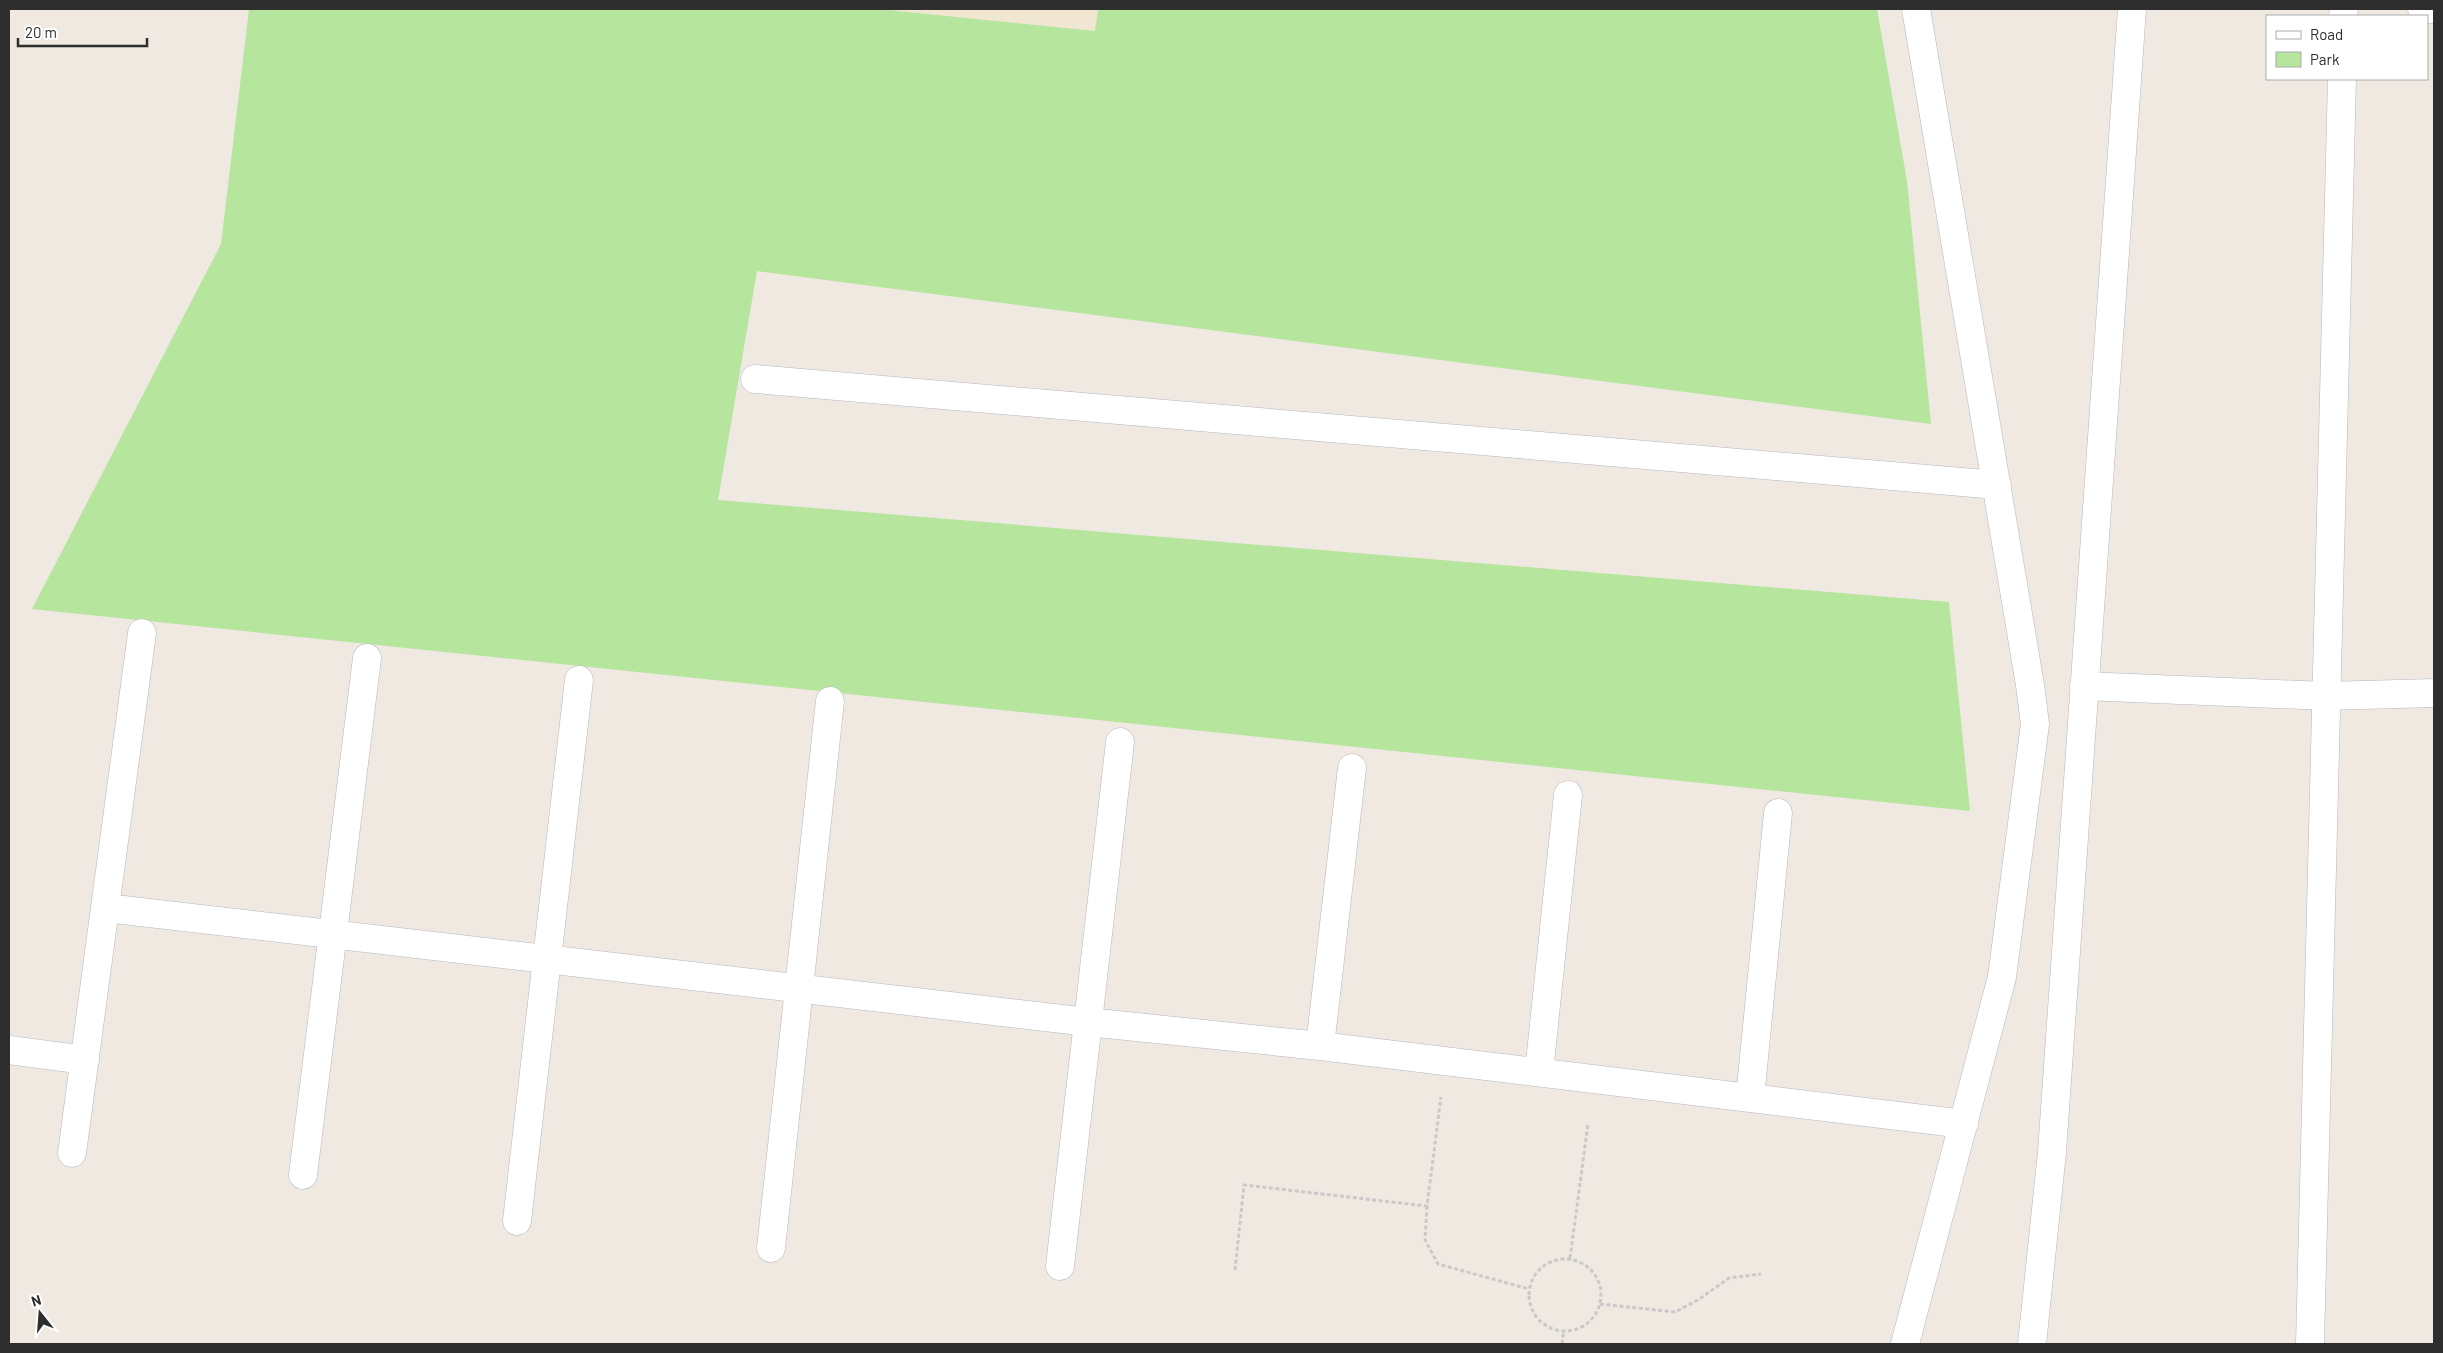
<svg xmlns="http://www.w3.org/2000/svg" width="2443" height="1353" viewBox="0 0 2443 1353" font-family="Barlow,sans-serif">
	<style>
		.education { fill: #f0e6d1 }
		.green { fill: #b6e59e }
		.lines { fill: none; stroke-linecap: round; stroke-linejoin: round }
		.street-casing { stroke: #b4b7c1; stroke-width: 29 }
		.path { stroke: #c9c9c9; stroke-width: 3; stroke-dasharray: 4 2.5; stroke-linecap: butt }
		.street { stroke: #fff; stroke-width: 28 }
	</style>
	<rect width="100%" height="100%" fill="#efe9e1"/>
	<path class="education" d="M878,9H1098L1096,31Z"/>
	<path class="green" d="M249,9H878L1095,31L1098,9H1877L1907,181L1931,424L757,271L718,500L1949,602L1970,811L32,609L221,244Z"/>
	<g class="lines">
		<g class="street-casing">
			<path id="street" d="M2422,9H2434
				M2343,16L2344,9
				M755,379L1997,485
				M2084,686L2326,696L2434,693
				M106,908L1088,1022L1320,1046L1964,1124
				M1320,1046L1352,768
				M9,1050L85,1060
				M1539,1072L1568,795
				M1750,1098L1778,813
				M72,1153L142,633
				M303,1175L367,658
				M517,1221L579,680
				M771,1248L830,701
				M1060,1266L1120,742
				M1905,1344L2002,977L2035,724L2030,685L1916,9
				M2032,1344L2052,1152L2132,9
				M2310,1344L2342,79"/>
		</g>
		<path class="path" d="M1427,1206L1425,1240L1438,1264L1529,1289
			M1570,1258L1588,1124
			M1529 1295a36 36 0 1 1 72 0a36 36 0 1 1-72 0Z
			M1235,1270L1244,1185L1427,1206L1441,1097
			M1600,1304L1675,1312L1698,1300L1729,1278L1761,1274
			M1562,1344L1564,1330"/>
		<use href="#street" class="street"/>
	</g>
	<rect width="2443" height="1353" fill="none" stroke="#2e2e2e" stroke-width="20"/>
	<rect x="2266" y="15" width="162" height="65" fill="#ffffff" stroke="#ababab"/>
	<rect x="2276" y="31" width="25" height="8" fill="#ffffff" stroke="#ababab"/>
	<text x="2310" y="40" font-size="15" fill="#2e2e2e">Road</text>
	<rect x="2276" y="52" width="25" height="15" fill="#b6e59e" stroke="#ababab"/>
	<text x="2310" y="65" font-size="15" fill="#2e2e2e">Park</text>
	<g transform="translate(40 1313) rotate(343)" stroke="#ffffff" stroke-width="4" paint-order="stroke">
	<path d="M0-4L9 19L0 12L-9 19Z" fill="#2e2e2e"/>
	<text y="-8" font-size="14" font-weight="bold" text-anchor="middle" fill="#2e2e2e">N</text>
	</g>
	<path d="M18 38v8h129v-8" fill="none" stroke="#2e2e2e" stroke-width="2.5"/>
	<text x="25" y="38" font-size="15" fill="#2e2e2e" stroke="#ffffff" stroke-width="4" paint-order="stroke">20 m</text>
</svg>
